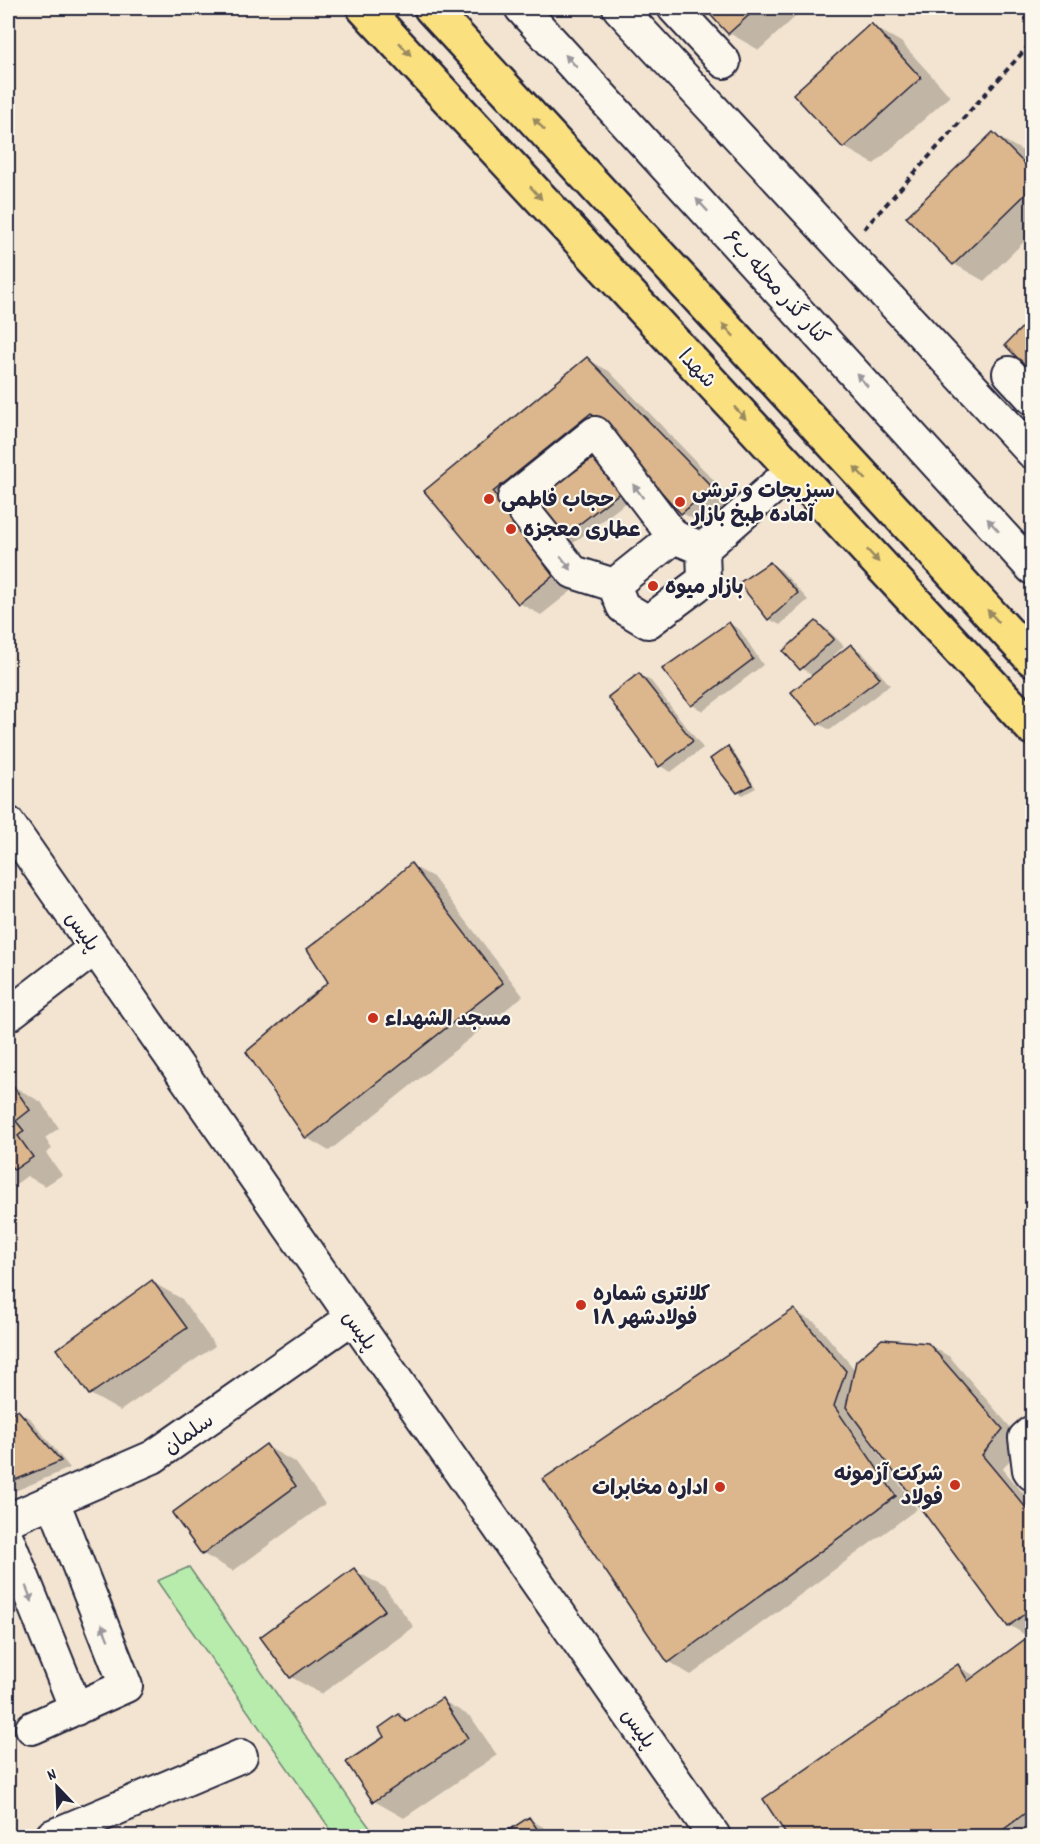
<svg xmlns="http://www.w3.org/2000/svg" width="1040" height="1844" viewBox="0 0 1040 1844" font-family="Dekko,'Playpen Sans Arabic',sans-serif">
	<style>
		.green { fill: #b8ecad; stroke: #6d8774; stroke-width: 1.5 }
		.shadow { fill: #0003 }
		.building { fill: #dcb78e; stroke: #22223b; stroke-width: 1.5 }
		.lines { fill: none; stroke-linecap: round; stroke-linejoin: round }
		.minor-casing { stroke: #22223b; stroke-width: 36 }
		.major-casing { stroke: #22223b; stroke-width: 38 }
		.path { stroke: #22223b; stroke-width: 4; stroke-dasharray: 6 4.5; stroke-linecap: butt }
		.minor { stroke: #fbf7ec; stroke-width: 32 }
		.major { stroke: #fbe080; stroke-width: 33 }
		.oneway { fill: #998a61 }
		.oneway2 { fill: #99979c }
		.poi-dot { fill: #c8321e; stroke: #fbf7ec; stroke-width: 2 }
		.labels { text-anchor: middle; stroke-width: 4.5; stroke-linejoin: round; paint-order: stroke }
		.street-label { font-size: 21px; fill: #22223b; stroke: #fbf7ec }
		.poi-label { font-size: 21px; font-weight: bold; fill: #22223b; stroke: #fbf7ec; text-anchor: start }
	</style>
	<rect width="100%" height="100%" fill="#f2e4d0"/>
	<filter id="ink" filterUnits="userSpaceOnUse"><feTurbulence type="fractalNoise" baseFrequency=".0167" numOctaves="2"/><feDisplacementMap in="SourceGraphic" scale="12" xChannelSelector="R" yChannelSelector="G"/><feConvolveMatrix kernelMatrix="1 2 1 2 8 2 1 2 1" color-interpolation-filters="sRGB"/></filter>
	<g filter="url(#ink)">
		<path class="green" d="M189,1567L359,1813L376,1836H335L157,1581Z"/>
		<path class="shadow" d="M706,8H805L759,50L729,33Z
			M871,25L901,42L950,96L874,164L844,147L796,94Z
			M993,134L1023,151L1032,160V234L984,281L954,264L908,217Z
			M1032,320V371L1007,345Z
			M587,359L609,371L733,500L704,525L682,513L607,429L513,505L574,589L541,615L519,603L426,491Z
			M598,456L632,498L572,544L561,538Z
			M770,564L781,570L808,600L780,625L769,619Z
			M816,622L827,629L844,646L828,661L829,663L851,646L862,652L890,685L830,730L819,724L813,676L801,668Z
			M729,623L740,630L763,665L703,711L692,705Z
			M640,675L651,681L703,748L671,772L660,766Z
			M728,748L733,751L756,788L743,795L738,792Z
			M411,865L433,877L523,996L329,1151L307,1138L248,1053L330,983L361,909Z
			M11,1085L41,1102L59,1128L45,1138L52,1149L46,1153L62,1175L45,1186L27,1176L8,1190V1087Z
			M152,1282L182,1299L215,1346L120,1411L90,1394Z
			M794,1311L816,1323L855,1370L928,1344L950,1357L1023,1442L1003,1469L1032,1504V1836H789L765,1800L958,1666L977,1677L1030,1638L1009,1625L869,1436L867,1437L917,1509L691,1675L669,1662L545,1479Z
			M18,1412L30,1418L70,1468L8,1494V1416Z
			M266,1446L296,1463L325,1504L233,1571L203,1554Z
			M354,1570L384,1587L414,1627L321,1694L291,1677Z
			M442,1700L471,1717L497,1755L404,1818L374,1801L385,1737L399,1716L410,1722Z
			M529,1819L559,1836H503Z"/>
		<path class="building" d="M704,8H757L728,34Z
			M871,23L921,78L843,148L793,94Z
			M993,132L1032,171V188L953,265L906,217Z
			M1032,317V373L1005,345Z
			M587,357L712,487L681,514L591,413L493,492L553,576L518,604L424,491Z
			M598,455L622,491L560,539L531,502Z
			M770,562L798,593L768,620L739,583Z
			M816,621L834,639L800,670L783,651Z
			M729,622L753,659L691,706L662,669Z
			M851,644L880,678L818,725L791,692Z
			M639,673L693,741L659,767L608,697Z
			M728,746L752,785L737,793L710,759Z
			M411,863L503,983L306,1139L246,1052L328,982L307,949L360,908Z
			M11,1083L30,1110L16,1121L24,1131L18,1136L33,1157L14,1170L8,1162V1086Z
			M152,1280L187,1328L89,1395L57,1349Z
			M794,1309L846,1371L834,1406L896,1496L668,1663L543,1479Z
			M882,1339L928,1343L1003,1429L982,1455L1032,1515V1608L1008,1627L846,1407L856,1361Z
			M18,1410L61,1461L8,1483V1414Z
			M266,1444L296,1486L202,1555L172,1513Z
			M354,1568L385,1610L290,1678L260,1637Z
			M1032,1634V1808L995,1836H787L763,1799L958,1664L968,1681Z
			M442,1698L468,1738L373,1802L346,1762L384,1737L379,1728L399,1714L406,1722Z
			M529,1817L542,1836H500Z"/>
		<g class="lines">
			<g class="minor-casing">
				<path id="minor" d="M521,8L1032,568
					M619,8L1032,452
					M674,8L724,62
					M1009,373L1032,398
					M674,537L703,549L704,580L648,622L623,607L614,585Z
					M703,549L793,470
					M614,585L573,572L514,498L595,433L674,537
					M8,823L714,1836
					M8,1015L95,948
					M1032,1432L1025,1438L1029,1470L1032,1474
					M8,1520L153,1457L352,1318
					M8,1540L76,1709
					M32,1728L126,1686L53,1501
					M52,1836L241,1756"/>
			</g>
			<g class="major-casing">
				<path id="major" d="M364,8L1032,728
					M431,8L1032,659"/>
			</g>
			<path class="path" d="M864,229L1032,42"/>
			<use href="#minor" class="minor"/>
			<use href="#major" class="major"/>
		</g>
		<defs><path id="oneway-solid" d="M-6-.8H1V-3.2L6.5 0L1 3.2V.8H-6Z" transform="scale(1.5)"/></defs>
		<g class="oneway">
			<use href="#oneway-solid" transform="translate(405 49) rotate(48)"/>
			<use href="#oneway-solid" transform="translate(539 124) rotate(-133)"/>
			<use href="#oneway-solid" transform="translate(536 193) rotate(48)"/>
			<use href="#oneway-solid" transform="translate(728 330) rotate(-133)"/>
			<use href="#oneway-solid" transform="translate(740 413) rotate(47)"/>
			<use href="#oneway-solid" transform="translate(860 473) rotate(-133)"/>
			<use href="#oneway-solid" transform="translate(873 556) rotate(47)"/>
			<use href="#oneway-solid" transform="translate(993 616) rotate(-133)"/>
		</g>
		<g class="oneway2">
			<use href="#oneway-solid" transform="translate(571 61) rotate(-133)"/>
			<use href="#oneway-solid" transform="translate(702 205) rotate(-133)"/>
			<use href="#oneway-solid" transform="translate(862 380) rotate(-132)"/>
			<use href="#oneway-solid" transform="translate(638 491) rotate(-127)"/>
			<use href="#oneway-solid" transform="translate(993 525) rotate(-132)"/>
			<use href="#oneway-solid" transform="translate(566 563) rotate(52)"/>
			<use href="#oneway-solid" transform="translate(29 1594) rotate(68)"/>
			<use href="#oneway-solid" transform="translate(105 1632) rotate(-112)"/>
		</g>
	</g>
	<g class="poi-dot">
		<circle cx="489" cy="499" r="6"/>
		<circle cx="680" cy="502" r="6"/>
		<circle cx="511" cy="529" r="6"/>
		<circle cx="653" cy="586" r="6"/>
		<circle cx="373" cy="1018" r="6"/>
		<circle cx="581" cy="1305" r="6"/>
		<circle cx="955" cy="1485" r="6"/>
		<circle cx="720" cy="1487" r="6"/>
	</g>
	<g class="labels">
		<g class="street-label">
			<text transform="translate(777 287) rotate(48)" y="7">کنار گذر محله ب۶</text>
			<text transform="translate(698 368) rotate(47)" y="7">شهدا</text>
			<text transform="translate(83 931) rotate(55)" y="7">پلیس</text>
			<text transform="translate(360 1330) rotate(55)" y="7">پلیس</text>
			<text transform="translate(188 1433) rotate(-35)" y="7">سلمان</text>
			<text transform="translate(639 1728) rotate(55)" y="7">پلیس</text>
		</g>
		<g class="poi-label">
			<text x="692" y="497">سبزیجات و ترشی<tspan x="692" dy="24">آماده طبخ بازار</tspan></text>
			<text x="501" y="506">حجاب فاطمی</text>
			<text x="523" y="536">عطاری معجزه</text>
			<text x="665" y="593">بازار میوه</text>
			<text x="385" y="1025">مسجد الشهداء</text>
			<text x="593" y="1300">کلانتری شماره<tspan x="593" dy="24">۱۸ فولادشهر</tspan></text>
			<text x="943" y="1480" text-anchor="end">شرکت آزمونه<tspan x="943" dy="24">فولاد</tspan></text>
			<text x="708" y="1494" text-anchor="end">اداره مخابرات</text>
		</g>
	</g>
	<rect width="1040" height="1844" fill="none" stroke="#fbf7ec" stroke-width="30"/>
	<rect x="15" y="15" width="1010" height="1814" fill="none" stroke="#22223b" stroke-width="2" filter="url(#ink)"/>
	<g transform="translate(57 1787) rotate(337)" stroke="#fbf7ec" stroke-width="4.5" paint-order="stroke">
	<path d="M0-4.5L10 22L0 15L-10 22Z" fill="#22223b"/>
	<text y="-9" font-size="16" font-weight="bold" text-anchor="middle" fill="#22223b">N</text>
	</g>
</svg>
